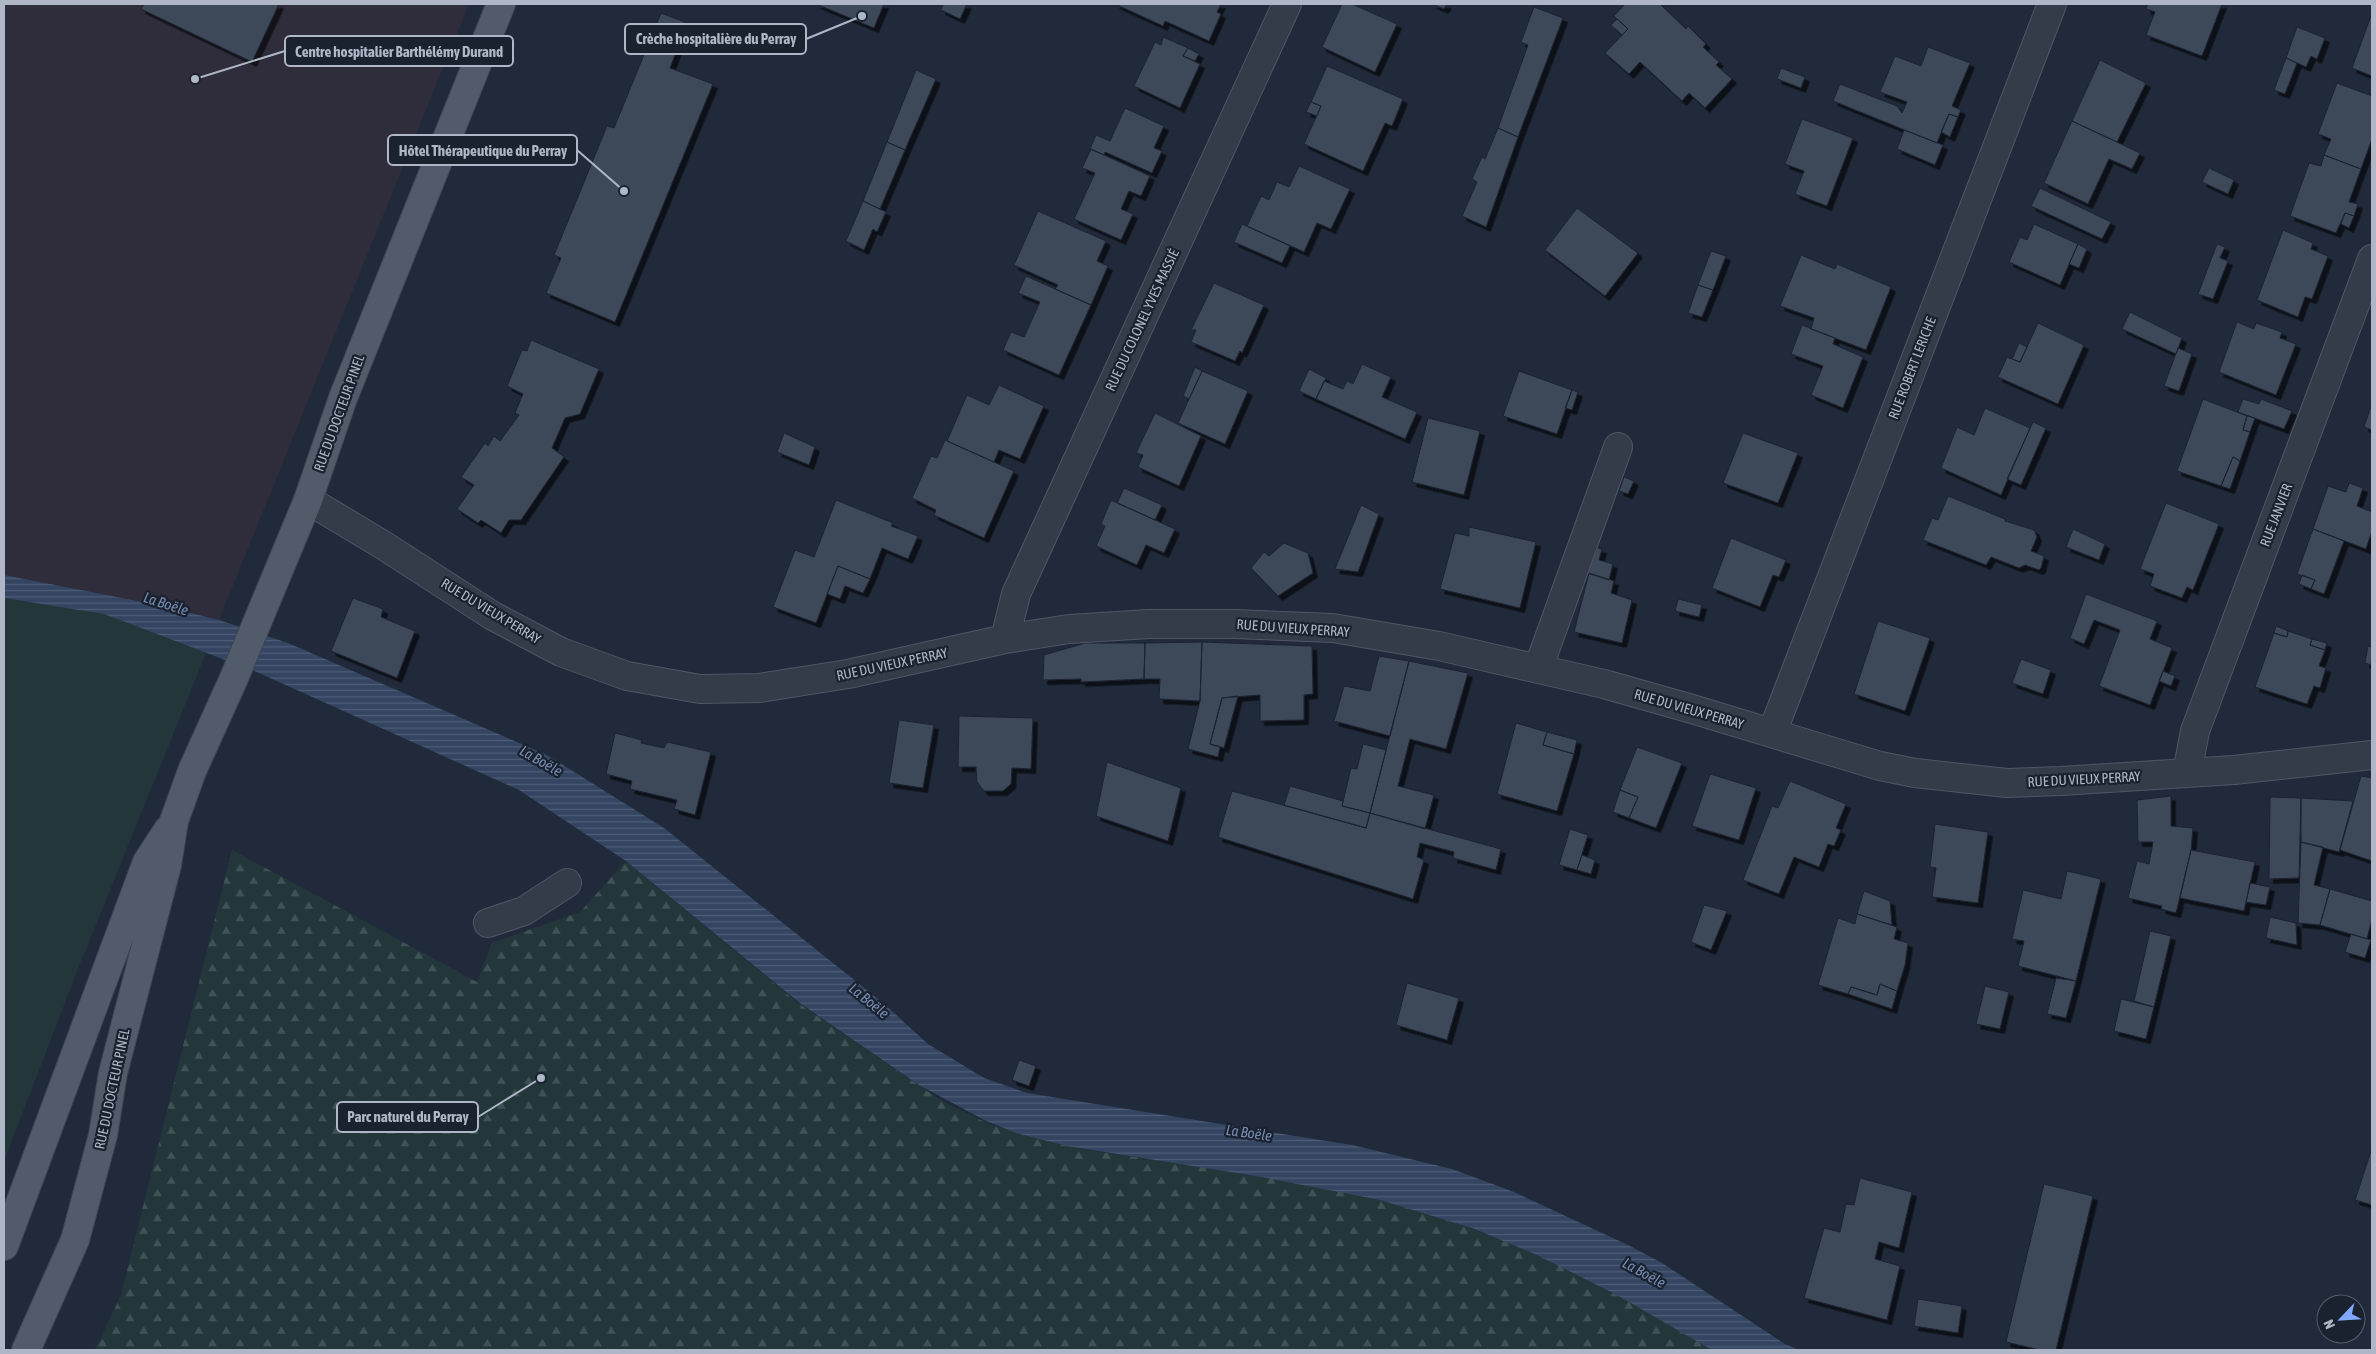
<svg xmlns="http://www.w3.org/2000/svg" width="2376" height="1354" viewBox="0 0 2376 1354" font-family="'Asap Condensed',sans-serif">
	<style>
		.medical { fill: #2f2c3b }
		.green { fill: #23373b }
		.forest { fill: url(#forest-firs) }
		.water { fill: url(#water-rules) }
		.building { fill: #3c4859; stroke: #1c2331; filter: url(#shadow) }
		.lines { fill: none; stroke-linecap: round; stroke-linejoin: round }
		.minor-casing { stroke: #4f5765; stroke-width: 30 }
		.major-casing { stroke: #3e4553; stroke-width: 30 }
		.minor { stroke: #343c4a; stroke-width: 28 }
		.major { stroke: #525b6a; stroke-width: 28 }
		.labels { text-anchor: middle; stroke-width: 4.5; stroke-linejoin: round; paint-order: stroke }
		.street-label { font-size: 14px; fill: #afb7c6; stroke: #1a212f }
		.water-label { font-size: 15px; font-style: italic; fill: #768cb0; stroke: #1a212f }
		.leader { fill: none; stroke: #afb7c6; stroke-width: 2 }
		.callout-dot { fill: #afb7c6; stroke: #1a212f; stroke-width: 2 }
		.callout { fill: #1a212f; stroke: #afb7c6; stroke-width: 2 }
		.callout-label { font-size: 15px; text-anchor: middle; font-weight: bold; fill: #afb7c6 }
	</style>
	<defs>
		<pattern id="forest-firs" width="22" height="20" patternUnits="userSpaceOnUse" patternTransform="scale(1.25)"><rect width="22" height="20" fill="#23373b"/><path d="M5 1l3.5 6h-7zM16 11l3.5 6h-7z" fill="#405256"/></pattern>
		<pattern id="water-rules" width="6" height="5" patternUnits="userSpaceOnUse" patternTransform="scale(1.25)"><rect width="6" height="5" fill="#344562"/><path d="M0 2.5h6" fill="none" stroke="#4f5e77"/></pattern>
		<filter id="shadow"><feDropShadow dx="4.5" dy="4.5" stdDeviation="0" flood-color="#0009"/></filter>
	</defs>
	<rect width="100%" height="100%" fill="#212a3a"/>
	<path class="medical" d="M4,4H469L219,620L158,605L4,575Z"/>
	<path class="green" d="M4,598L104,614L206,653L78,969L4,1161Z"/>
	<path class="forest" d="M232,850L477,982L492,943L580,912L626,861L798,1003L942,1101L991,1125L1087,1150L1277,1178L1355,1193L1442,1217L1544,1257L1638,1306L1712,1350H95L121,1295Z"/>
	<path class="water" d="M4,575L158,605L219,620L288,643L547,755L664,828L883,1003L928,1044L984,1078L1027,1093L1352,1145L1452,1169L1514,1192L1630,1246L1662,1263L1785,1344L1799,1350H1712L1617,1295L1537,1255L1472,1228L1380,1200L1256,1176L1067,1146L1016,1133L986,1121L919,1085L801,1004L626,861L519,790L259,673L104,614L4,598Z"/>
	<path class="building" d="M144,4H279L252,62L141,9Z
		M816,4H884L874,28Z
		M943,4H967L960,19L941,10Z
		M1115,4H1221L1217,12L1221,14L1209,41L1165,21L1163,26Z
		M1342,4H1352L1397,24L1375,72L1322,47Z
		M1432,4H1447L1444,9Z
		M1625,4H1660L1686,29L1688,26L1706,44L1703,47L1719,62L1716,65L1732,79L1705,108L1689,93L1682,101L1640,62L1629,74L1605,53L1628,29L1614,16Z
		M2148,4H2222L2202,56L2146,35L2155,12L2146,9Z
		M1534,7L1563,18L1518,137L1498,128L1528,45L1521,42Z
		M661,13L687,23L670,68L713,84L615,322L546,293L561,258L554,255L607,126L614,128Z
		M2372,13V76L2352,68Z
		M1617,19L1628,29L1622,35L1611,25Z
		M2297,27L2325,38L2317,59L2311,56L2306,67L2286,58Z
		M1163,37L1188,48L1183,56L1200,64L1180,108L1134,86L1155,42L1161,45Z
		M1928,47L1970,63L1952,106L1961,110L1958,117L1949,114L1937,143L1833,101L1840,84L1897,106L1902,113L1907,102L1880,92L1895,56L1921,66Z
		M1188,48L1199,54L1195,61L1183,56Z
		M2286,58L2297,63L2285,94L2274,90Z
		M2100,60L2146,83L2117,142L2072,121Z
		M1327,66L1403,99L1392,126L1385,123L1363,171L1304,144L1321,106L1311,102Z
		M1781,68L1805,77L1801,88L1777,79Z
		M916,70L936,79L905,150L887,142Z
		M2337,83L2372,96V139L2361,169L2324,155L2331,139L2318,134Z
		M1311,102L1321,106L1317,116L1306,112Z
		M1125,108L1164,126L1154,148L1162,151L1152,173L1105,152L1104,155L1090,149L1096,135L1110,141Z
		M1949,114L1958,117L1950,137L1941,132Z
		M1802,119L1853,138L1827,206L1795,194L1804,171L1785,164Z
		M2072,121L2140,153L2132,169L2109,159L2088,204L2044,183Z
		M1498,128L1518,137L1486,227L1462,216L1477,182L1472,179L1482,157L1485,159Z
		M1904,130L1943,145L1935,165L1897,149Z
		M887,142L905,150L880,209L863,201Z
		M1091,149L1150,176L1141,196L1129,191L1121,209L1133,214L1121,240L1074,219L1095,173L1082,168Z
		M2324,155L2361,169L2349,202L2358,204L2354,216L2345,213L2336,233L2290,216L2309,163L2321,166Z
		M1299,166L1350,189L1331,229L1317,223L1304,252L1247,226L1261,196L1269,200L1277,182L1289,187Z
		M2209,168L2234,180L2228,194L2202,182Z
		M2040,188L2111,222L2102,239L2031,206Z
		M863,201L886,212L877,232L873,229L864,250L846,241Z
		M1577,208L1638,253L1605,296L1545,250Z
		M1038,211L1106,241L1097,261L1108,266L1091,305L1055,289L1058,285L1014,265Z
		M2345,213L2354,216L2349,228L2341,224Z
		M1242,224L1290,246L1282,263L1234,242Z
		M2034,224L2078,244L2060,285L2009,262L2020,237L2027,240Z
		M2283,230L2313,243L2311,249L2328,256L2312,299L2305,297L2298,317L2257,300Z
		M2078,244L2087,249L2079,268L2069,264Z
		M2217,244L2225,247L2220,258L2228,261L2213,299L2198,294Z
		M1711,251L1726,256L1713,290L1698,285Z
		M1801,255L1835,269L1837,264L1891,287L1866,350L1811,329L1814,318L1780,306Z
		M1026,276L1091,305L1059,375L1003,350L1011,332L1024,337L1040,302L1018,293Z
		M1214,283L1264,305L1242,353L1240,351L1235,361L1191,342L1196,330H1191Z
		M1698,285L1713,290L1702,317L1688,313Z
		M2130,312L2182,338L2176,354L2122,329Z
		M2237,322L2254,329L2256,323L2282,332L2280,338L2296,344L2276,395L2219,372Z
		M2038,323L2084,345L2058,404L1998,377L2007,357L2020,362Z
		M1802,325L1835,338L1833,344L1863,357L1843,408L1811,395L1823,366L1791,354Z
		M531,340L599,369L580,414L565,418L552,448L564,457L521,520H509L501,533L481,520L478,523L457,509L474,485L461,477L485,443L488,446L494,436L500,441L519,415L515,413L523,394L507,386L522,350L527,351Z
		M2019,343L2027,347L2020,362L2012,359Z
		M2178,348L2192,354L2179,391L2164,386Z
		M1362,364L1391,377L1382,397L1417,412L1405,439L1316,399L1324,381L1343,389L1347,381L1353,384Z
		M1195,367L1202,371L1189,399L1183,396Z
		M1309,369L1326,378L1316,399L1299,391Z
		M1202,371L1248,391L1225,444L1178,423Z
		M1519,371L1572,390L1557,434L1503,416Z
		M999,385L1044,406L1020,459L999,450L994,462L947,441L967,395L989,405Z
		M1572,390L1578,392L1572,410L1565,408Z
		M2203,399L2247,416L2243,430L2250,432L2240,461L2233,457L2221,486L2177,471Z
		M2243,399L2259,404L2261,399L2292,411L2284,429L2238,412Z
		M2372,403V430L2364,427Z
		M1985,408L2030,428L2001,495L1941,468L1957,427L1974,435Z
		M1155,413L1201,436L1179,486L1138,467L1143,455L1136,453Z
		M2247,416L2255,418L2250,432L2243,430Z
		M1428,418L1480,431L1464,495L1412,482Z
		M2033,422L2046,428L2021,485L2007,479Z
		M784,433L815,447L809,465L777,452Z
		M1743,433L1798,453L1778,503L1723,483Z
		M945,440L1014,471L984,538L934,515L936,510L912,498L931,456L937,458Z
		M2233,457L2240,461L2230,489L2221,486Z
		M1624,477L1634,481L1628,494L1619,491Z
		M2349,483L2363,488L2357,506L2372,512V531L2366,549L2313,529L2328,486L2346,492Z
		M1124,488L1162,505L1155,520L1117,503Z
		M1948,496L2005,519V521L2034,530L2037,537L2031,551L2044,556L2041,568L2039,570L2025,565L2019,568L1991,557L1986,565L1923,540L1932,518L1938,520Z
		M836,500L893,523L891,526L918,536L908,559L882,548L870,579L838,566L816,623L773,607L795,550L814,557Z
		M1111,500L1175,529L1164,553L1146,545L1137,565L1096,546L1105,526L1101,524Z
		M2166,503L2219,524L2193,590L2187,587L2182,598L2150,586L2154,574L2140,569Z
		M1361,505L1379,514L1358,572L1335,569Z
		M1469,527L1536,542L1520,608L1440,589L1455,533L1469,536Z
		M2073,529L2105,544L2099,560L2066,547Z
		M2313,529L2344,541L2324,594L2311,589L2315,580L2297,574Z
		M1731,538L1786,560L1779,577L1773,575L1760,607L1712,588Z
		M1284,543L1308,553L1313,573L1278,596L1251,568L1264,552L1269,556Z
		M1597,548L1602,549L1599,560L1613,564L1609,580L1587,573Z
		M838,566L870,579L863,593L845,586L840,599L827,594Z
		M1589,573L1614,581L1611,593L1632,600L1622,643L1574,632Z
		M2302,575L2315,580L2311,589L2299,584Z
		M2086,594L2157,621L2150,639L2172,648L2150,705L2099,686L2120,630L2094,620L2084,644L2070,638Z
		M353,598L383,609L381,617L415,631L397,678L331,651Z
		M1678,599L1702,605L1699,617L1675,611Z
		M1878,621L1930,638L1905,711L1854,694Z
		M2276,626L2288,631L2287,637L2274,633Z
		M2288,631L2312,639L2310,645L2325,650L2319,666L2326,668L2320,688L2314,686L2307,704L2255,687L2274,633L2287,637Z
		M2312,639L2327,643L2325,650L2310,645Z
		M1202,642L1312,646L1313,694L1304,695V720L1260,721V695L1222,698L1210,744L1220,747L1218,757L1188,749L1200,701Z
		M1202,642L1200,701L1159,699L1160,679H1144L1145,643Z
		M1085,643H1145L1144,679L1081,682V679L1043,680L1044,655Z
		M2368,646L2372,647L2371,665L2365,663Z
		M1379,656L1409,661L1390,736L1334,721L1344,686L1370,691Z
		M2021,659L2051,670L2043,694L2012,683Z
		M1409,661L1468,673L1446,749L1410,739L1398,786L1434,795L1425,829L1370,813Z
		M2163,671L2175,676L2171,686L2159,681Z
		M1238,696L1224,748L1210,744L1222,698Z
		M959,716L1033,718L1031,769L1012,768L1011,784L1003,791H984L977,782L976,767H958Z
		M899,720L934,725L923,788L889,783Z
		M1516,723L1547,732L1543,745L1574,754L1557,811L1497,794Z
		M1547,732L1577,740L1574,754L1543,745Z
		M615,733L642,740L641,743L664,748L667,742L711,752L695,815L674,809L677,800L630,789L632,781L606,774Z
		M1363,744L1386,750L1370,813L1342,806L1351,768L1357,769Z
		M1637,747L1682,763L1656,828L1629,818L1638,797L1620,790Z
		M1107,762L1181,788L1168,841L1096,816Z
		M1710,774L1756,788L1739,840L1692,826Z
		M2361,776L2372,778V861L2340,850Z
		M1790,781L1846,804L1836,828L1841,830L1834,846L1828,844L1819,867L1794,857L1779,894L1743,880L1772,806L1778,808Z
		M1290,786L1343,801L1342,806L1370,813L1366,828L1284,805Z
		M1620,790L1638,797L1629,818L1613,812Z
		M1232,791L1366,828L1370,813L1501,849L1496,870L1453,858L1454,852L1420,843L1417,857L1424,860L1413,899L1218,837Z
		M2171,796V826L2193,828L2191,850L2176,913L2161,909L2162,906L2128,898L2137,861L2149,864L2153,842H2138L2137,800Z
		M2270,797L2301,798L2299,878L2269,879Z
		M2301,798L2353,801L2339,852L2301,842Z
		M1935,824L1988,832L1978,903L1932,897L1936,868L1930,867Z
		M1570,829L1588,835L1577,870L1559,865Z
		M2301,842L2323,847L2314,885L2330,889L2320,925L2298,923Z
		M2191,850L2255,862L2244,911L2180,898Z
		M1582,855L1595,860L1591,874L1577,870Z
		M2067,871L2101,879L2076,981L2018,966L2024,941L2012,939L2023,890L2061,899Z
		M2250,883L2270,887L2266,905L2246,902Z
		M2330,889L2372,901V919L2367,939L2320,925Z
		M1864,891L1890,901L1892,925L1857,914Z
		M1704,905L1727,911L1711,950L1691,942Z
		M1857,914L1897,927L1894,939L1908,943L1905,965L1897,991L1880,984L1877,995L1851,987L1848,994L1818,985L1838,918L1855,924Z
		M2270,917L2296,923L2297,945L2266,938Z
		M2150,931L2171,936L2154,1007L2134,1001Z
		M2351,934L2371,940L2365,958L2345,952Z
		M2056,978L2076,981L2066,1018L2047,1014Z
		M1407,983L1459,998L1447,1040L1396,1025Z
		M1880,984L1897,991L1892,1009L1848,994L1851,987L1877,995Z
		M1985,986L2009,992L2000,1029L1976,1024Z
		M2121,999L2154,1007L2146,1039L2114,1031Z
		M1019,1060L1036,1066L1029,1086L1012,1080Z
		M2372,1148V1205L2355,1200Z
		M1860,1178L1912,1192L1899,1248L1879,1242L1875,1259L1900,1266L1887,1320L1804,1298L1824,1228L1840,1232L1846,1204L1854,1205Z
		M2044,1184L2093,1196L2056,1350H2040L2006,1342Z
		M1918,1299L1962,1306L1958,1333L1914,1326Z"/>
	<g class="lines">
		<g class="minor-casing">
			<path id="minor" d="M308,500L383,545L493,616L561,652L627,676L700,689L759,688L848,674L1005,639L1069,629L1149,624H1235L1333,628L1439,646L1604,684L1692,709L1880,766L1915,773L2007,783L2061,781L2234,770L2372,755
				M1005,639L1016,594L1287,4
				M1538,669L1618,447
				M1772,733L2052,4
				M2187,773L2195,731L2372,259
				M488,923L524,911L567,883"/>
		</g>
		<g class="major-casing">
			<path id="major" d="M4,1246L147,862L168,830
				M26,1350L75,1240L103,1135L113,1073L167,865L174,821L192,771L234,678L308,500L343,398L501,4"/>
		</g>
		<use href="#minor" class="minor"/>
		<use href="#major" class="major"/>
	</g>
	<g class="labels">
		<g class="street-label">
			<text transform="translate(1142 320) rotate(-65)" y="5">RUE DU COLONEL YVES MASSIÉ</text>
			<text transform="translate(1912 368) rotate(-69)" y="5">RUE ROBERT LERICHE</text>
			<text transform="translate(339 413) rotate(-70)" y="5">RUE DU DOCTEUR PINEL</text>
			<text transform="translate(2276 515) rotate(-69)" y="5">RUE JANVIER</text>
			<text transform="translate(491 611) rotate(31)" y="5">RUE DU VIEUX PERRAY</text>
			<text transform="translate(1293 628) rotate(4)" y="5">RUE DU VIEUX PERRAY</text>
			<text transform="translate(892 664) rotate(-12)" y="5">RUE DU VIEUX PERRAY</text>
			<text transform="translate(1689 709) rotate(16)" y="5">RUE DU VIEUX PERRAY</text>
			<text transform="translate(2084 779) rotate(-3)" y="5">RUE DU VIEUX PERRAY</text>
			<text transform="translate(112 1089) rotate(-78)" y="5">RUE DU DOCTEUR PINEL</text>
		</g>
		<g class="water-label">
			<text transform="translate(166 604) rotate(18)" y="5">La Boële</text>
			<text transform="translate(541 761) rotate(30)" y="5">La Boële</text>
			<text transform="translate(869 1001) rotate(39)" y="5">La Boële</text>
			<text transform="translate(1249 1133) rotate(8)" y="5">La Boële</text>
			<text transform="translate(1644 1273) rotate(29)" y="5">La Boële</text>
		</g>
	</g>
	<path class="leader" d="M862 16L806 39M195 79L285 51M624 191L577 150M541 1078L478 1117"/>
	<g class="callout-dot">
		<circle cx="862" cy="16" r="5"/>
		<circle cx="195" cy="79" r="5"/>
		<circle cx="624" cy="191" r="5"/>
		<circle cx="541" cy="1078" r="5"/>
	</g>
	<g class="callout">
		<rect x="625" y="24" width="181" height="30" rx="5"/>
		<rect x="285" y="36" width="228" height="30" rx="5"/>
		<rect x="388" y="135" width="189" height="30" rx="5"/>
		<rect x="337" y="1102" width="141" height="30" rx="5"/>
	</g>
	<g class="callout-label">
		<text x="716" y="44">Crèche hospitalière du Perray</text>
		<text x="399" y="57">Centre hospitalier Barthélémy Durand</text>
		<text x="483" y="156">Hôtel Thérapeutique du Perray</text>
		<text x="408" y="1122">Parc naturel du Perray</text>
	</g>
	<rect width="2376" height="1354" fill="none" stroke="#afb7c6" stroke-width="10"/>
	<g transform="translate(2341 1319) rotate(245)"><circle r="24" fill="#1a212f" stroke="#565d6b"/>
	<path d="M0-4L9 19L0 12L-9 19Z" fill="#80a9fb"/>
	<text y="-8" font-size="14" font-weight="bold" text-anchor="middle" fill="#afb7c6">N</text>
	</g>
</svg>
